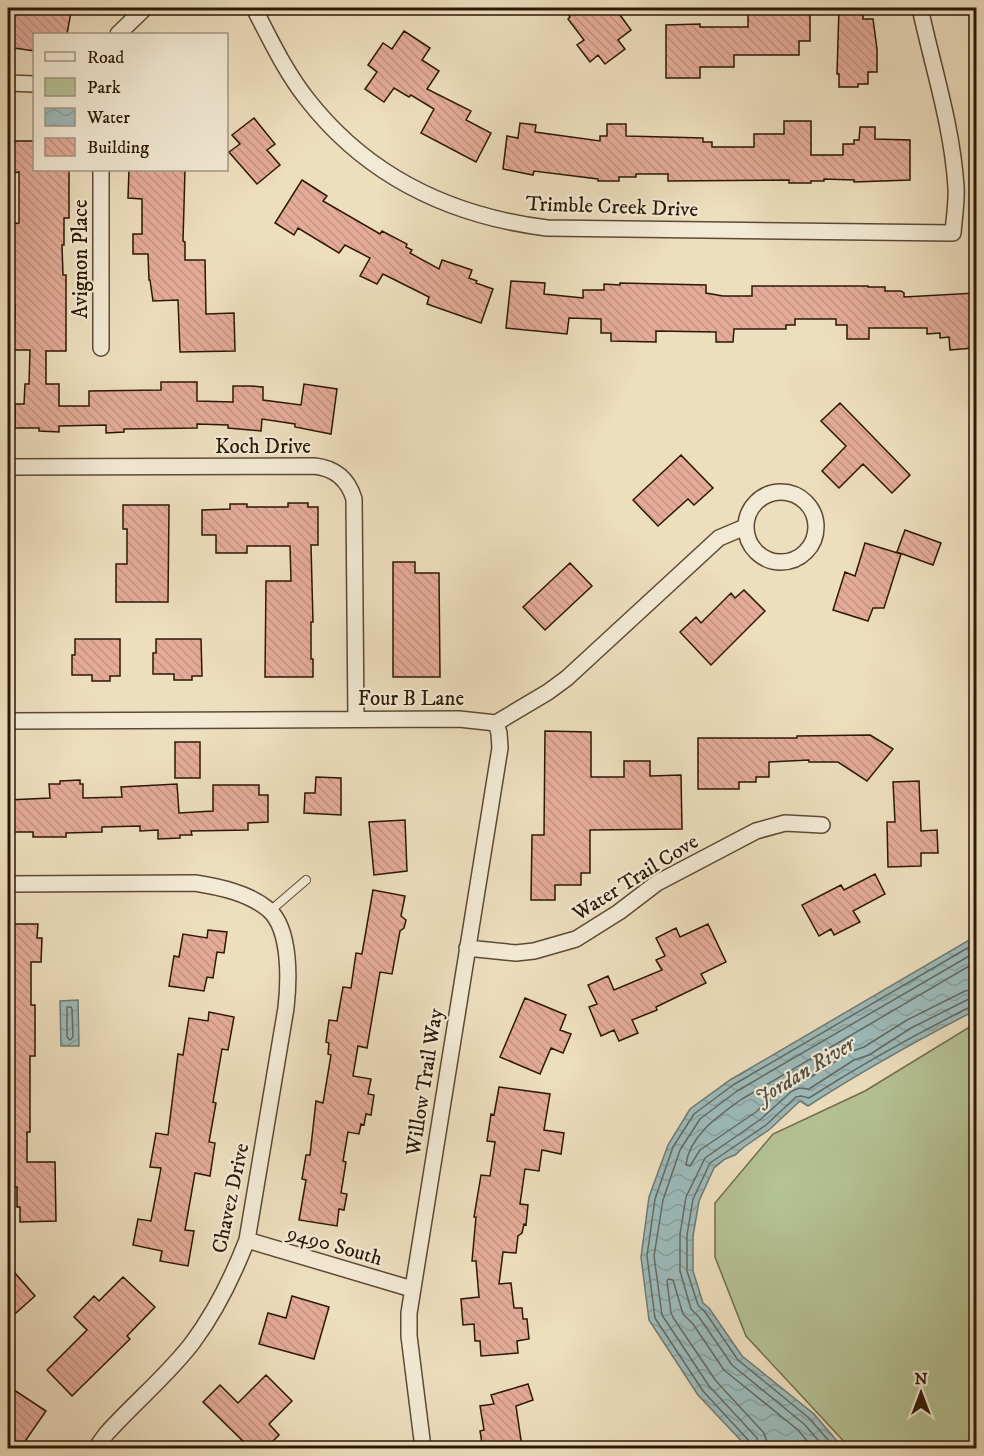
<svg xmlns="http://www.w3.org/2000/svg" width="984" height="1456" viewBox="0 0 984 1456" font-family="'IM FELL DW Pica',serif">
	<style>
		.green { fill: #b5c294; stroke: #706d4d; stroke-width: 1.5 }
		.water { fill: url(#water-waves); stroke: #6f7972; stroke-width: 1.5 }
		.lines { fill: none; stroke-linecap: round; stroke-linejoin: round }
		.shore { stroke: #646960; stroke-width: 1.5 }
		.building { fill: url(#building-back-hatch); stroke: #2b1806; stroke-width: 1.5 }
		.lane-casing { stroke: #5c4a34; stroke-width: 10 }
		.street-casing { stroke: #5c4a34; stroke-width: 18 }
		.lane { stroke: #f3ead5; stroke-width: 8 }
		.street { stroke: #f3ead5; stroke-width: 15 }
		.labels { text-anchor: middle; stroke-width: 4.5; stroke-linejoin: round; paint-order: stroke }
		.street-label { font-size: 21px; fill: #2b1806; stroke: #f3ead5 }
		.water-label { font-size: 22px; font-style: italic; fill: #535145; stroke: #f3ead5 }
	</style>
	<defs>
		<pattern id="water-waves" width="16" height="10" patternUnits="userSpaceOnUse" patternTransform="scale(1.5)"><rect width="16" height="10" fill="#9cbaba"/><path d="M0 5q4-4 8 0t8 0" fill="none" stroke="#879f9e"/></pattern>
		<pattern id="building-back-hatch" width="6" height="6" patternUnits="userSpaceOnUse" patternTransform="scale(1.5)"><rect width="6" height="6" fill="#e4ab99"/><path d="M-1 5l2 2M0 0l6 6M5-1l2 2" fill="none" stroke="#c49282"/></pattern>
	</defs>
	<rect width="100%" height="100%" fill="#eddebe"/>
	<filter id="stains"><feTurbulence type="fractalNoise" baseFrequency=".00333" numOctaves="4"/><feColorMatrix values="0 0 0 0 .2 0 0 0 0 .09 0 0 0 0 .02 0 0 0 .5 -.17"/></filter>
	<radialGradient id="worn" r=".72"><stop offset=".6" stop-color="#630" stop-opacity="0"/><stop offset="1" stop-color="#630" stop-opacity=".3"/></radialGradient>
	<path class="green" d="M976,1023V1448H850L746,1336L715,1257V1203L773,1134L865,1091Z"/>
	<path class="water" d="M976,936V1010C918,1040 862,1071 808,1106L800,1101L770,1129L744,1147L735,1155L725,1159L714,1168L699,1201L693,1236V1271L703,1303L709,1308L742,1356L814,1414L843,1448H748L698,1395L649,1320L641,1257L649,1197L668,1145L690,1109L730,1080Z
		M78,1000L79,1046H61L60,1001Z"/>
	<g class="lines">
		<path class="shore" d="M976,962L742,1099C720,1115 689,1135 686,1165L690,1166L700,1150L756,1112L787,1083L796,1079H808L850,1052L864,1047L907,1020L965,991L976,989
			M67,1007H71L72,1009L73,1037L70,1040L67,1037Z
			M752,1448L750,1442L703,1391L655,1318L647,1256L655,1199L673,1147L694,1114L733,1085L976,943
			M760,1448L757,1438L709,1386L662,1315L654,1256L663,1200L680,1150L700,1119L737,1091L976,952
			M769,1448L764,1433L716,1381L674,1319L671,1313L667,1281L668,1279L673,1280L683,1314L693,1324L724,1370L798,1430L813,1448
			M825,1448L804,1424L732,1365L699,1317L691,1309L680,1271V1234L686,1197L705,1158L761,1119L792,1091L799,1088L809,1089L854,1060L869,1055L911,1028L969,999L976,998
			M835,1448L809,1418L738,1360L705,1312L698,1305L687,1271V1235L693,1199L710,1163L766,1125L796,1097L801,1096L809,1098C862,1064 916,1034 972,1006L976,1005"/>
	</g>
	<path class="building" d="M8,8H44L71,12L67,34H34V51L8,47Z
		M563,8H612L616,14L618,12L631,30L618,40L625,49L605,64L598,55L590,62L577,45L584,40L568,19L570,17Z
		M778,8H810V41H799V55H734V67H700V78H666V25L700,24V27H748V10L778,9Z
		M839,8H863V19H873L877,49V72H868V84H858V87H839V74H837Z
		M404,31L430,48L422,60L439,71L427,89L471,111L466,120L491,133L476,162L421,133L434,109L411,95L409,97L394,88L384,102L365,89L377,72L368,65L383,43L392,49Z
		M254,118L275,144L267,150L280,165L257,184L229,152L240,144L232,135Z
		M784,121H811V155H843V144H854V140H859L860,127H875V139L910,140V180L854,182V180L824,179V181H811V183H789V180L668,181V174H636V177H619V181H598V179L534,171L533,175L503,169L507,136L518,138L520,123L536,125L535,132L600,141V136H607V124H626V136L703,138V142H712V147H754V134H784Z
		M8,141H34V170H69V218H64V245H62L63,275H66V351H46V384H59V406H89V391L161,390V382H197V401L233,402V386H252L263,387V400L301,405L304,384L337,389L331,434L295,427V424L262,419L261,431L228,428V425L197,424V428L124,429V432L106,433V425L59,426V432L39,431V428H15V404H24L25,384H29L30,350H14L15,306H10L8,224L19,223V172L8,174Z
		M129,170H185L183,241L185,242V260H205L206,314L234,313L235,351L180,352L178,300L153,301L150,280H149L148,254H133V234H142V199L128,198Z
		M302,180L327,196L323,201L380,234L382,231L407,244L406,247L412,250L410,253L439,269L442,260L472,270L469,278L477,281L476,283L493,289L481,323L427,304L429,297L383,274L377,284L360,276L370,258L345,245L339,253L298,228L294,235L275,223Z
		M511,281L545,283L544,294L583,298V290H604V284L620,285V283L706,285V293L723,296H752V286H868V287H885V291H901L904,293V297L976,293V335H972L973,348L950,350L949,337L940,338V333L927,334V328H869V339H847V325H836V319H795V325H786V329H734L733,342H716V332L656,331V342L611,341V333H601V319L569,318L567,334L506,328Z
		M840,403L910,475L892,493L863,464L839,488L822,471L846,446L821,421Z
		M681,455L713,488L694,505L688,499L658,526L633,500Z
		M288,503H308V507H318V545H311L313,622H311V659H313V677H265L266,581H291L290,546H247V553H216V535H202V510L230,509V504H247V507H288Z
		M123,505H169L168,602H116V564H127V529H123Z
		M905,530L941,543L933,565L897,552Z
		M865,543L901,554L884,608H873L868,621L833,610L845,572L855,576Z
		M393,562H415V573H439L440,677H393Z
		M570,563L592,586L545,630L523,607Z
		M744,590L765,611L711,665L680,632L696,617L701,623L731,593L735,598Z
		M75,639H120V676H110V681H92V675H72V655H75Z
		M156,639H201L202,676H192V680H174V674H153V653H156Z
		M545,731L591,732V777H624V761H650V776L681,775L682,829L590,830V873H581V885H555V900H531L532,835H544Z
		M870,735L893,749L867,781L838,762H809V760L769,762V777H756V782H739V789H698V738H797V736Z
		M175,742H200V778H175Z
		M316,777L341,778V815L304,813L305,793H315Z
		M80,780V784H83V798L122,797L121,787L177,784L179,813L213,811V785H259V795H268V822L248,823V830L191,831L192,835H180V838L158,839V830L140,831V826L102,827V832L66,833V837H33V832H8V800L50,798L49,784H60V781Z
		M919,781L921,831L937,830L938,853H921V866L888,867L887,822H895L893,782Z
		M405,820L407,871L374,875L369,822Z
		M875,874L885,894L853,911L860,922L834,935L831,929L819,936L802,905L841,885L844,890Z
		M373,890L405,896L401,916L406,920L404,928L400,931L392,974L380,972L367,1048L358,1046L353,1076L371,1079L368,1094L374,1095L371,1115L366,1114L364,1125L361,1124L359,1134L348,1132L343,1161L346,1162L341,1193L347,1194L344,1210L339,1209L337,1226L299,1220L306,1180L302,1179L306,1155H310L316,1101L323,1103L331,1055L328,1054L329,1043L326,1042L329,1020L337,1021L343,987L351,988L356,953L362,954Z
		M8,924H38L37,938H42L41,962H31V1005H35V1056H30V1132H27V1162H55L56,1221L20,1222V1207H17V1187L8,1188Z
		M708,924L726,962L701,974L706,983L656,1007L657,1010L632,1020L638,1033L619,1041L614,1030L601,1036L589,1007L597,1004L588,985L608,976L614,990L662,970L656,960L665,956L656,938L676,928L680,937Z
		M208,930L227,932L224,953L217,952L213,978L207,977L204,991L169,986L174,956L179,957L183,934L207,938Z
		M525,998L566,1015L560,1030L571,1034L563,1053L551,1048L540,1074L500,1057Z
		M209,1012L234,1017L228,1050L222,1049L213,1102L216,1103L209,1142L215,1143L210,1176L195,1173L185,1230L194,1231L188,1266L160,1261L162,1251L133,1245L138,1219L151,1221L161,1168L150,1167L156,1133L168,1135L178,1054L183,1055L189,1018L208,1021Z
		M499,1087L550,1094L544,1130L564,1133L561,1154L542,1150L539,1171L525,1169L520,1204L528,1205L526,1225L524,1224L522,1233L518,1236L516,1253L503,1252L499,1284L511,1283L514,1308H522L523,1319H527L529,1339L517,1341L518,1353L481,1356L480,1341H475L474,1324L463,1325L461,1299L479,1297L476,1261H472L476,1217H474L481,1175L490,1176L495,1142L487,1141L491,1114L494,1115Z
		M8,1265L35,1296L8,1320Z
		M123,1277L155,1307L127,1336L130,1339L72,1396L47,1370L87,1330L74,1317L94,1296L99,1301Z
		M292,1296L329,1307L314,1359L259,1344L268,1313L286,1318Z
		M266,1375L292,1401L269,1424L279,1435L265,1449H251L203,1402L220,1385L238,1403Z
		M528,1384L533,1400L516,1406L522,1447L483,1449L480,1431L484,1430L480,1406L494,1404L491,1395Z
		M8,1386L46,1411L21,1447L8,1439Z"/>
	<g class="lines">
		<g class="lane-casing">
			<path id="lane" d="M270,911L306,880"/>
		</g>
		<g class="street-casing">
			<path id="street" d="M254,8C270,39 285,71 307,99C367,176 451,216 547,228L953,233C954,218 957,202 956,187C952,125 933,68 920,8
				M118,34L145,8
				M8,83L34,84
				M101,170V348
				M8,467L314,466C335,468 348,479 354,499L356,719
				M746 527a35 35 0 1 1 70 0a35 35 0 1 1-70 0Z
				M8,721L459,719L496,723L548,692L567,678L719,538L745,527
				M8,884L195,883C220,887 249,893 269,910C291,930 289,981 286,1008L247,1240C233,1276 216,1311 193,1342C169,1374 134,1403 107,1433L96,1448
				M467,948L516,953L534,951L576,939L619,912L657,883L756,831L785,823L822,825
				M247,1240L412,1289
				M423,1448L409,1336V1313L500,748L499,733L496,723"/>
		</g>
		<use href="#lane" class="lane"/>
		<use href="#street" class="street"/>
	</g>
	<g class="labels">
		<g class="street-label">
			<text transform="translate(612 206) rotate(2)" y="7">Trimble Creek Drive</text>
			<text transform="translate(80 259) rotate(-90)" y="7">Avignon Place</text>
			<text x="263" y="453">Koch Drive</text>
			<text x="411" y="705">Four B Lane</text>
			<text transform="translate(635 877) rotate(-32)" y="7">Water Trail Cove</text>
			<text transform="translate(424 1082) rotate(-81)" y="7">Willow Trail Way</text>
			<text transform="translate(230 1198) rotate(-78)" y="7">Chavez Drive</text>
			<text transform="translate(335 1245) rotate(16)" y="7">9490 South</text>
		</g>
		<g class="water-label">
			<text transform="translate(804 1070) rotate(-31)" y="8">Jordan River</text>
		</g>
	</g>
	<rect width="984" height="1456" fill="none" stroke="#eddebe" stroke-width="30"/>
	<rect x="9" y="9" width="966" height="1438" fill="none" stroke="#2b1806" stroke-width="3"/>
	<rect x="15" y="15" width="954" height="1426" fill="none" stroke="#2b1806" stroke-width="1.5"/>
	<rect x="33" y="33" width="195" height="138" fill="#f3ead5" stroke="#a39682" stroke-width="1.5"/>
	<rect x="45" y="52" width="30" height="9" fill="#f3ead5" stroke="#a39682" stroke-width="1.5"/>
	<text x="87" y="63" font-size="18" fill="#2b1806">Road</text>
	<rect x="45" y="78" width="30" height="18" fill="#b5c294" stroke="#a39682" stroke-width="1.5"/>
	<text x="87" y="93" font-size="18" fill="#2b1806">Park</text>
	<rect x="45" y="108" width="30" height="18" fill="url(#water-waves)" stroke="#a39682" stroke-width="1.5"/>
	<text x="87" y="123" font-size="18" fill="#2b1806">Water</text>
	<rect x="45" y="138" width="30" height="18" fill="url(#building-back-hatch)" stroke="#a39682" stroke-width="1.5"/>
	<text x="87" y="153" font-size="18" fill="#2b1806">Building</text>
	<g transform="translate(921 1393)" stroke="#f3ead5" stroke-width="4.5" paint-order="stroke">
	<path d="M0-4.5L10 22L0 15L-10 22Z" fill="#2b1806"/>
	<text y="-9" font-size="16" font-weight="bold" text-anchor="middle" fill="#2b1806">N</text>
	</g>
	<rect width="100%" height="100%" filter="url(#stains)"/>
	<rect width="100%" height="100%" fill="url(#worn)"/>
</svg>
